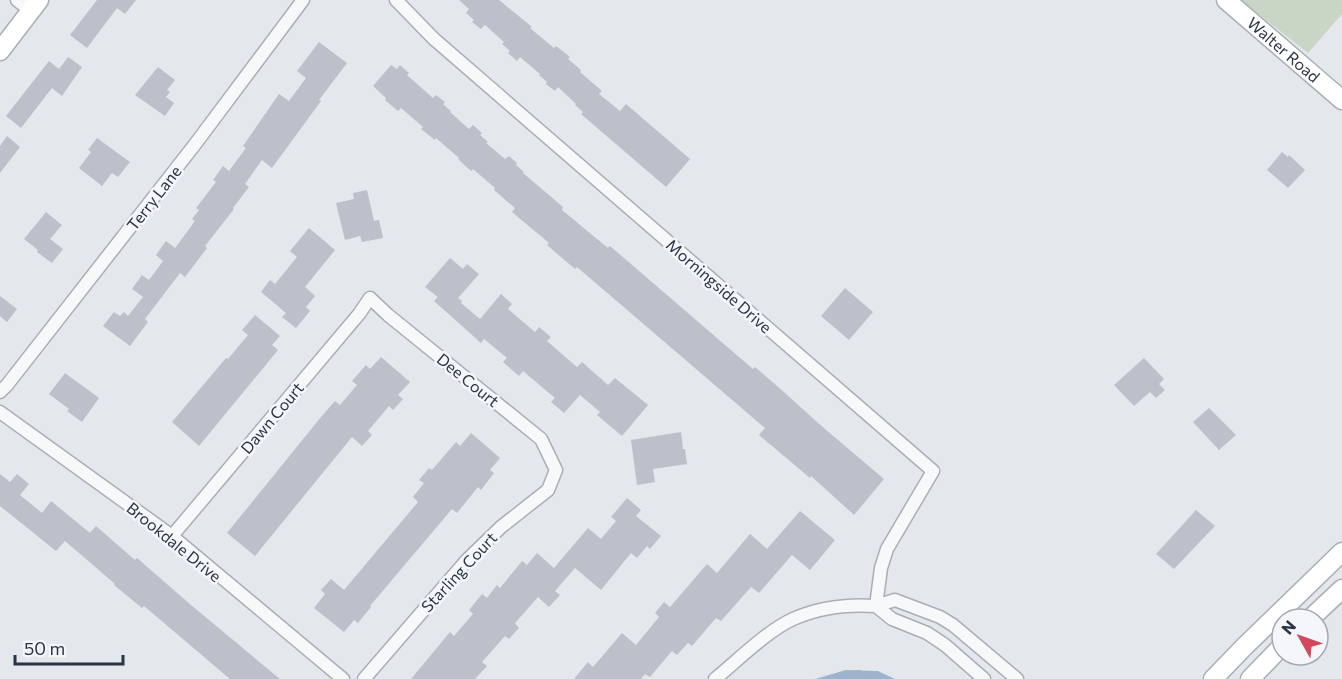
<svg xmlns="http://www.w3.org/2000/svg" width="1342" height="679" viewBox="0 0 1342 679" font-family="Commissioner,sans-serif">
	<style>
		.park { fill: #c9d6c5 }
		.water { fill: url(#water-waves) }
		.building { fill: #bbc0ca }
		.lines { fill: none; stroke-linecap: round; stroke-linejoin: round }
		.street-casing { stroke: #a9aeb7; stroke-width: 15 }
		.secondary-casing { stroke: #a9aeb7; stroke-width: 21 }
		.street { stroke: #f7f8fa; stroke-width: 12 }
		.secondary { stroke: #fff; stroke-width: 18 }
		.labels { text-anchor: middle; stroke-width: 5; stroke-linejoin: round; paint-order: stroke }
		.street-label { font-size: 16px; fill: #2b3445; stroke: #f4f6f9 }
	</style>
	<defs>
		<pattern id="water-waves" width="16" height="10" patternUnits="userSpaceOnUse" patternTransform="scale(1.5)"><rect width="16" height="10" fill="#9fb4cc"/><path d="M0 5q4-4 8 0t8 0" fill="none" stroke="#8293a7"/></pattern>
	</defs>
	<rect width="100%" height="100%" fill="#e4e7ec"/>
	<path class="park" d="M1241,0H1342V14L1308,53Z"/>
	<path class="water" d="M846,670L878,671L895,679H815Z"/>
	<path class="building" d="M97,0H136L125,14L117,8L87,48L70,35Z
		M459,0H499L532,27L530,28L554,48L556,46L570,57L568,59L581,70L580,72L602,91L599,94L620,111L626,104L690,159L666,187L581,114L583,112L575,105L576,104L558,87L555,91L546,84L547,82L539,75L540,74L520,57L517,61L508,53L510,51L502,44L504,42L485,25L481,29L472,22L474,20L466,13L469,9Z
		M319,42L347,63L319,100L321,101L272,168L262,160L245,184L249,187L233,208L234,209L205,246L207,248L185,277L180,273L145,319L148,322L130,346L103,326L114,312L120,316L124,312L128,316L143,297L132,289L142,275L149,280L163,261L156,255L166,241L175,248L195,221L192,219L199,210L196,208L216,182L213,180L223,166L229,171L246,148L243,146L279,94L289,101L306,78L297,71Z
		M68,57L82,67L62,96L52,88L21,128L6,116L49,61L59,69Z
		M391,65L397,69L400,65L409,73L407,75L433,98L436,95L445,102L443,104L451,111L450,112L469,129L473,125L482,133L480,135L488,142L486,143L505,159L509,156L517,163L516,165L524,172L523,173L563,207L562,210L608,248L610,246L753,369L755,367L784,392L818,423L884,479L854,515L811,476L810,478L759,435L765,428L577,267L575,269L547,245L549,243L512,212L515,208L494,190L495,188L473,169L471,171L458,159L459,158L436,138L435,140L421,129L423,127L401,108L398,111L385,100L386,98L373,86Z
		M158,67L175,80L167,90L170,92L166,97L174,103L165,116L135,95Z
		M7,136L20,147L0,173V146Z
		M97,138L130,162L118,177L112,173L102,186L79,168L91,152L88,150Z
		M1282,152L1288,157L1289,155L1305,170L1288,188L1267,170Z
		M367,190L374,221L379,220L383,238L362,242L360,236L345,240L336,203L354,199L353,193Z
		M46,212L62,225L50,239L63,249L52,263L37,252L38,250L24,239Z
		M309,228L335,250L305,287L315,296L306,307L310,311L296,328L282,317L286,313L261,292L270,280L275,284L297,257L290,251Z
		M450,258L463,269L467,264L479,274L458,298L462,301L461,303L480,319L501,294L512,304L508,309L535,332L539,327L551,337L547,341L577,367L582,362L608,385L615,378L648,405L622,436L597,415L600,412L580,395L564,413L551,402L555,398L523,371L519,376L503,362L507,358L484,339L481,343L434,301L438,297L425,287Z
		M845,288L873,312L849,340L821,316Z
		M0,296L17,309L7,322L0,316Z
		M255,315L280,336L272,345L278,350L199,446L172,422L226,358L228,359L248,335L242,330Z
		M381,357L410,382L398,395L403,399L393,410L389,406L368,431L372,435L362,446L352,437L255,556L227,533L321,417L335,401L340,405L357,385L352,381L366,365L370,369Z
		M1144,358L1164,379L1159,384L1165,390L1156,398L1150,392L1134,406L1114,385Z
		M65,373L99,398L82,422L67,411L69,409L49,394Z
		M1209,408L1236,435L1219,450L1193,422Z
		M681,432L683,449H685L687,464L653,469L655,482L637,485L631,440Z
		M471,433L500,458L490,470L494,473L481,490L478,487L457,513L452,509L370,606L371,607L358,623L354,620L344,632L314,608L325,594L321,590L331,579L344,590L418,502L413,497L424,483L419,480L429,468L432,470L456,442L460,446Z
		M0,474L10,482L17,474L29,484L20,495L42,513L51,501L90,533L96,526L135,560L137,558L191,605L280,679H230L144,606L142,608L114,585L115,584L65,541L56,551L0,506Z
		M627,498L641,510L636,516L661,536L650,549L647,546L637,558L631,553L601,590L575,568L555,591L560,595L549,607L538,597L515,623L519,628L509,639L505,636L482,662L487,666L475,679H411L450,632L454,636L473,614L469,610L482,594L487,598L497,585L500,588L522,561L527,565L537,553L554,568L588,528L601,539L616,521L611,517Z
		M1196,510L1215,526L1174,569L1156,554Z
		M800,511L835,540L810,570L792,555L759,593L751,587L721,621L716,618L692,646L688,643L677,655L672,651L650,677L645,674L641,679H574L588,662L593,667L622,633L636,645L659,617L655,613L664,602L670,607L707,564L717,573L750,534L767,549Z"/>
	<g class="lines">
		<g class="street-casing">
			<path id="street" d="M17,0L31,11
				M396,0L434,39L933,471L887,549L881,568L876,606C847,604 820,607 793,619C767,631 738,660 715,679
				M0,392L7,385L196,143L303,0
				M0,412L172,536L343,679
				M172,536L359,314L370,298L388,315L541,439L556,470L548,490L501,527L467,560L364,679
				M984,679L945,645L927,633L892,619L876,606L895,600L940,617L953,625L1017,679"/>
		</g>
		<g class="secondary-casing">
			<g id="secondary">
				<path id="s1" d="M1226,0L1342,100"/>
				<path d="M0,51L39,0"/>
				<path d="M1310,619L1342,589"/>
				<path d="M1213,679L1245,646L1342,552"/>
				<path d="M1250,679L1282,646"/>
			</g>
		</g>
		<use href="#street" class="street"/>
		<use href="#secondary" class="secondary"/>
	</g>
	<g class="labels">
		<g class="street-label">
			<text dy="6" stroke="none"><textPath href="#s1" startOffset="76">Walter Road</textPath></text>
			<text transform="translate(154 198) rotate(-52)" y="6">Terry Lane</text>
			<text transform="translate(719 286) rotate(41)" y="6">Morningside Drive</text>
			<text transform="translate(468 380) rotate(39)" y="6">Dee Court</text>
			<text transform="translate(272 418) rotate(-50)" y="6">Dawn Court</text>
			<text transform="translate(174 542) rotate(39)" y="6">Brookdale Drive</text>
			<text transform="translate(459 572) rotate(-47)" y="6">Starling Court</text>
		</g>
	</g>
	<g transform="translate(1300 637) rotate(310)"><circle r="28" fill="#f4f6f9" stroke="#a4a8b1" stroke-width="1.5"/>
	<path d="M0-4.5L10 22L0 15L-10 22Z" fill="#d1495b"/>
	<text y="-9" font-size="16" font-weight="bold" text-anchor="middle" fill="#2b3445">N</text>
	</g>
	<path d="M15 655v9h108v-9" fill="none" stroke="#2b3445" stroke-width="3"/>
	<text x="24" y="655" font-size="18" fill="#2b3445" stroke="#f4f6f9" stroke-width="4.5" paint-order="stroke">50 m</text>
</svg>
